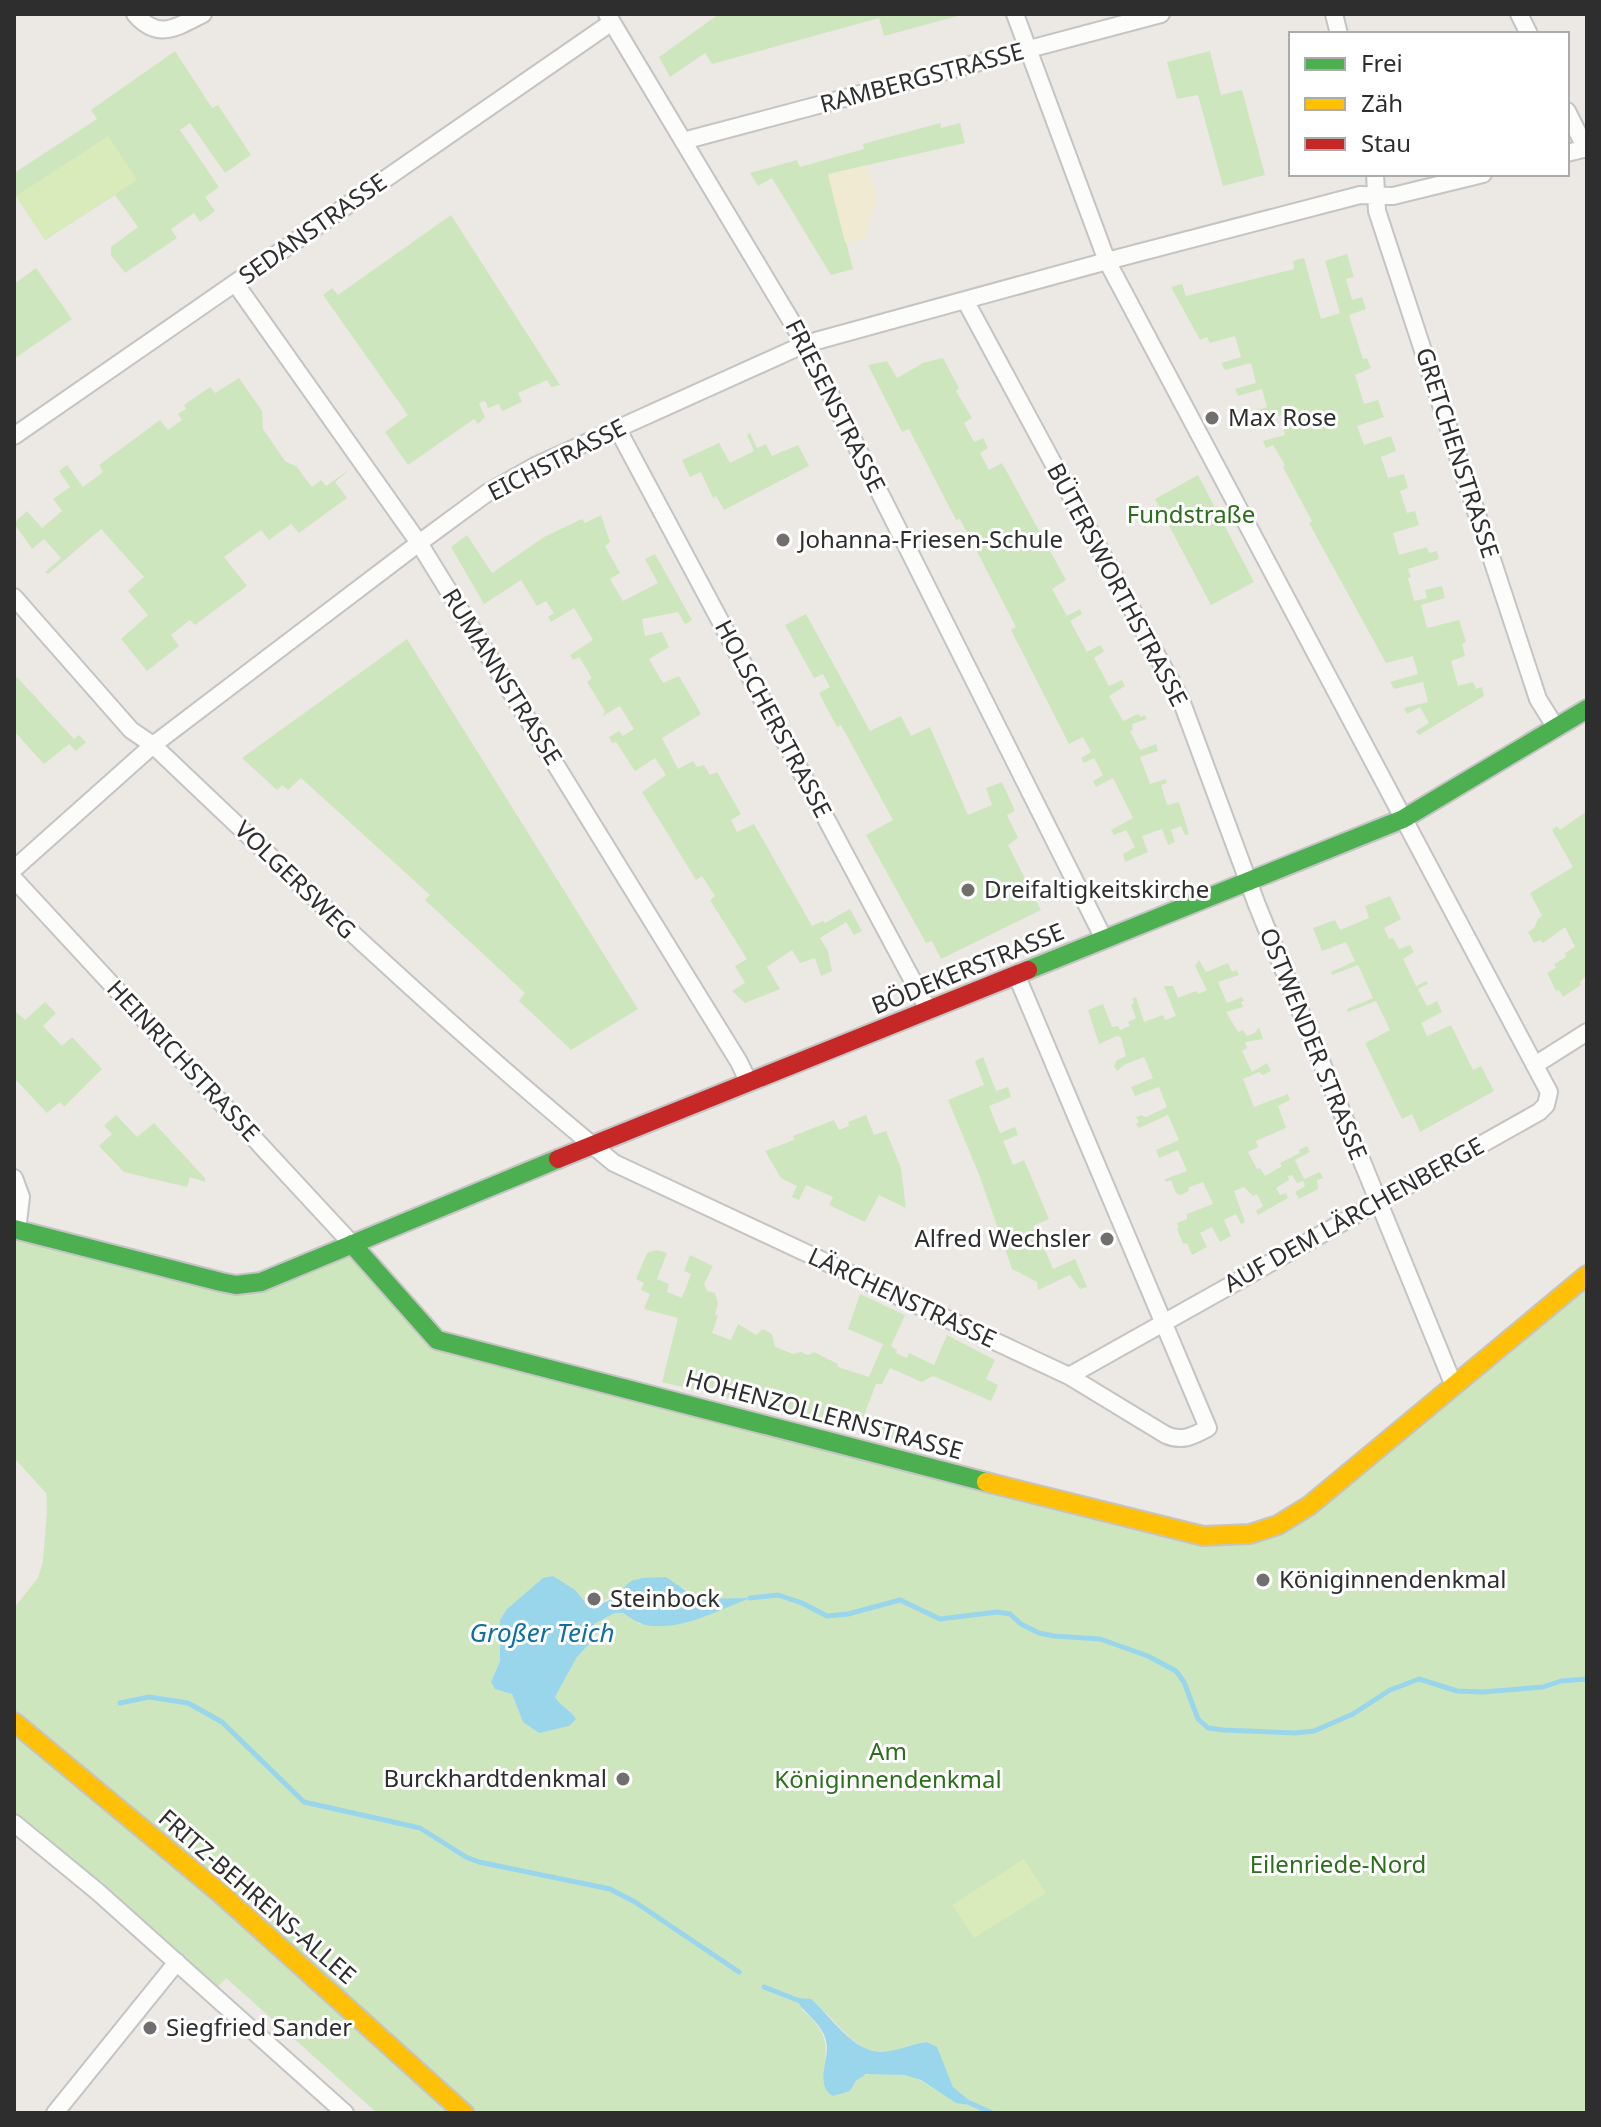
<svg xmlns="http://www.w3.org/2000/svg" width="1601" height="2127" viewBox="0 0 1601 2127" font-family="'Noto Sans',sans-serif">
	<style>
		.green { fill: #cee6be; fill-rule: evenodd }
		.sand { fill: #f0ead3 }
		.pitch { fill: #d9eabb }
		.water { fill: #99d6ec }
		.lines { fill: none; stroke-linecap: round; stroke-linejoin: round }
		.stream { stroke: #99d6ec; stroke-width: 5 }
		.street-casing { stroke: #c5c4c5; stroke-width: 20 }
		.fast-casing { stroke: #c5c4c5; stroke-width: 22 }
		.slow-casing { stroke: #c5c4c5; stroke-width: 22 }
		.jam-casing { stroke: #c5c4c5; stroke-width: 22 }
		.street { stroke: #fcfcfb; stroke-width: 16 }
		.fast { stroke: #4caf50; stroke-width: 18 }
		.slow { stroke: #ffc107; stroke-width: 18 }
		.jam { stroke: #c62828; stroke-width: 18 }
		.poi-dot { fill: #706f6e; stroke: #fff; stroke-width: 3 }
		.labels { text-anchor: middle; stroke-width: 6; stroke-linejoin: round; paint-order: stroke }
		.street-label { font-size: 24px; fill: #2e2e2e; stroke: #fff }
		.poi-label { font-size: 24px; fill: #2e2e2e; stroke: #fff; text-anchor: start }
		.park-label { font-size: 24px; fill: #2c6e1b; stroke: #fff }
		.water-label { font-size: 26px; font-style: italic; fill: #0d6fa3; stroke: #fff }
	</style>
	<rect width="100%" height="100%" fill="#ece8e4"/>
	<path class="green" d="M719,14H965L884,36L879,18L712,64L705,53L670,77L659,57Z
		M175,51L212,108L218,105L251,155L225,173L190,123L180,130L219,187L205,197L215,211L200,222L194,213L171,229L177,238L125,273L111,255V247L138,227L115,195L45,240L14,193V173L97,119L91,110Z
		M1210,51L1221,95L1242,90L1265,175L1223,186L1198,95L1177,99L1167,62Z
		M940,123L941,128L960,123L965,143L828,174L853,269L831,275L772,178L758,186L750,173L797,160L800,167L864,149L863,144Z
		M451,215L560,385L551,387L547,380L518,393L522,402L502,411L499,404L488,408L485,401L479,403L485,417L478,424L474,419L408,465L385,432L408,415L323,295L332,288L338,295Z
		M1347,254L1354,277L1346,279L1352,300L1362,297L1366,309L1349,315L1363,359L1367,358L1371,368L1355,375L1364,404L1378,400L1384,417L1357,426L1364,445L1391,436L1396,451L1381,457L1388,478L1404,474L1408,488L1400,491L1407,513L1415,511L1419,525L1393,533L1399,555L1427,547L1429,553L1437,551L1439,559L1408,569L1411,577L1408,578L1414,601L1427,598L1425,590L1442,586L1445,598L1421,605L1427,628L1459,620L1466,642L1462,644L1465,656L1451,661L1458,686L1473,682L1476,689L1482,687L1484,696L1419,735L1416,731L1429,723L1420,707L1407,714L1404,708L1428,702L1423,682L1394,689L1390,682L1418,674L1413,656L1386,663L1309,523L1312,521L1283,467L1285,465L1273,445L1266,448L1263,441L1285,435L1281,415L1252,422L1248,413L1267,407L1262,389L1238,396L1235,389L1256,383L1251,363L1225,370L1221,363L1241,357L1235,336L1210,343L1207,337L1200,340L1171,287L1182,284L1186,296L1294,269L1293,261L1304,258L1321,319L1340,313L1325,261Z
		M36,268L72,319L14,359V284Z
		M943,358L959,388L956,391L972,418L964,423L974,442L983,438L988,448L980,453L989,470L1002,463L1066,580L1052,589L1067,616L1080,609L1082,614L1070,621L1087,652L1100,645L1104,651L1094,658L1109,686L1122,680L1125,686L1109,696L1123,721L1138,714L1141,717L1145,715L1147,719L1132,724L1133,730L1130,731L1140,750L1156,744L1158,751L1140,757L1150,784L1166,779L1167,783L1161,785L1167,805L1179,802L1189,834L1185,835L1181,826L1171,830L1175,842L1168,845L1162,829L1142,836L1148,852L1125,862L1123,854L1135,847L1126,830L1114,835L1111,830L1133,818L1113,778L1096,787L1093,781L1103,775L1094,758L1084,763L1081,758L1091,752L1083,737L1069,744L1011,630L1016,627L960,519L956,520L909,429L902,432L868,365L887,361L897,378L923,363Z
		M239,378L262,411L263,429L274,445L286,462L296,466L312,487L321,480L326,486L350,469L335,482L347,498L299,533L291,524L269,540L261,530L224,557L247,586L195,625L190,620L171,635L179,646L147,671L121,639L148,615L128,591L144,577L101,529L48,574L45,572L61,558L44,539L32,549L14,523L27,511L42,528L62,511L53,499L70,487L59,471L67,465L83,487L103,472L99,465L160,420L168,430L182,420L178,414L186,409L184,405L210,387L215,393Z
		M750,433L757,448L766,444L772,456L798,445L809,466L724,510L716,496L713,498L701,472L690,477L682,460L719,443L730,463L754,451L747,435Z
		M1198,475L1254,582L1211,605L1155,499Z
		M601,515L610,542L605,546L620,573L610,579L623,601L658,583L645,559L655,554L692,620L685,624L678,612L642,619L645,636L662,632L669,647L649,659L663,683L679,676L701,714L662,738L678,769L693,761L697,767L704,765L710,775L717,772L741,814L731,820L737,832L754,824L812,926L823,921L825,923L850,909L862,931L854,935L846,922L820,938L828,951L832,971L821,976L815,958L800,963L792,950L767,967L780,989L745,1003L732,991L745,983L735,966L747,959L710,900L715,896L702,876L696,880L642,792L666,775L655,758L635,771L616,742L612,743L609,737L619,731L623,736L634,729L620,706L603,716L605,711L587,682L592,678L579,657L573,660L570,655L593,640L574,608L551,622L548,617L554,613L546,601L537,606L521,580L484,604L451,547L467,535L492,573L544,537L582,519L585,523Z
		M806,614L870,731L901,716L911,736L930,727L968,815L992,805L986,788L1002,782L1015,811L1007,815L1018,838L1008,845L1041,910L941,959L932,941L926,943L866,835L893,820L841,725L837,727L819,693L830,687L823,674L814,678L785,625Z
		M407,639L638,1009L571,1050L519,1001L525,993L425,900L430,895L301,778L288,790L282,785L277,790L242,758Z
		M17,677L74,739L79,735L86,742L76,751L69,744L44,764L14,731V680Z
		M1587,811V975L1580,982L1581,985L1563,997L1559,990L1556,991L1547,973L1556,968L1554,964L1566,957L1565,953L1575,947L1565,927L1543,943L1540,940L1534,943L1528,932L1534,928L1538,919L1542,916L1530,893L1573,867L1552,830L1557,826L1560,830Z
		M1390,896L1401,919L1384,928L1389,939L1393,938L1399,949L1410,945L1414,952L1403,959L1416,986L1426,981L1428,984L1418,989L1427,1006L1437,1001L1442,1012L1421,1023L1427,1036L1451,1025L1473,1070L1481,1066L1494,1091L1420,1132L1412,1114L1402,1119L1365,1043L1390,1030L1376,1001L1348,1012L1347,1009L1373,998L1358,965L1332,975L1331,972L1355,961L1346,942L1322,951L1313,928L1335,920L1340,930L1369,918L1365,906Z
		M1199,960L1206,972L1228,963L1232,972L1237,970L1239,975L1218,982L1227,1003L1242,997L1244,1001L1241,1002L1243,1007L1226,1012L1238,1032L1243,1030L1247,1036L1255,1033L1259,1027L1263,1039L1245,1042L1247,1048L1242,1051L1252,1072L1267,1063L1271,1071L1263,1075L1259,1072L1243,1079L1254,1107L1288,1094L1290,1100L1278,1106L1286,1128L1256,1141L1258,1147L1248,1152L1257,1169L1260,1168L1265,1176L1282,1166L1280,1163L1300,1153L1299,1150L1307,1146L1310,1152L1295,1160L1304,1179L1320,1172L1323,1178L1317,1180L1318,1189L1299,1199L1295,1192L1305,1186L1303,1181L1297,1183L1292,1175L1288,1176L1289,1180L1276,1188L1280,1195L1286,1193L1288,1198L1258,1215L1256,1211L1263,1206L1257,1194L1253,1196L1244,1187L1234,1191L1245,1222L1241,1224L1236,1214L1224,1220L1231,1236L1220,1242L1212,1227L1200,1233L1207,1247L1192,1255L1187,1243L1183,1244L1177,1229L1179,1228L1177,1223L1187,1219V1214L1213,1204L1203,1182L1188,1188L1189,1191L1181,1195L1176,1193L1171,1180L1166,1182L1165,1179L1187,1171L1178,1150L1159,1158L1156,1150L1179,1140L1168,1115L1139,1128L1136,1124L1139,1122L1136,1117L1141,1115L1146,1117L1167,1107L1159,1087L1135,1096L1131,1087L1153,1078L1144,1057L1124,1065L1117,1071L1114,1066L1117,1060L1126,1056L1121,1037L1117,1036L1099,1044L1088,1010L1103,1004L1112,1027L1118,1026L1120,1030L1130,1026L1128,1022L1136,1018L1131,1005L1134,1003L1132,999L1136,997L1144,1022L1163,1015L1165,1020L1176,1016L1164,986H1173L1178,998L1196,991L1198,994L1207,990L1195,966Z
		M45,1002L56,1013L43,1026L62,1046L72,1037L102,1069L64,1107L60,1102L47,1113L14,1078V1010L25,1020Z
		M983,1057L996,1091L1008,1087L1011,1097L989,1106L1000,1133L1015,1127L1018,1135L1003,1141L1013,1165L1024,1160L1049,1219L1033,1226L1038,1240L1064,1230L1069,1240L1045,1250L1053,1269L1075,1259L1087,1287L1080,1289L1070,1275L1038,1290L1037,1282L1012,1269L980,1177L948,1100L984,1085L975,1061Z
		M116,1115L137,1137L154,1123L205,1178V1182L190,1177L187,1187L124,1172L99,1146L112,1134L104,1126Z
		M866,1115L874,1135L886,1131L901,1168L906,1208L879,1195L865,1222L829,1205L833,1197L806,1185L799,1200L792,1197L797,1186L781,1178L765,1151L794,1140L793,1136L834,1120L839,1130L849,1126L848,1122Z
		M14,1229L221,1282L352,1244L437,1340L1184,1533L1257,1535L1587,1275V2113H377L226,1978L212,1993L14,1823V1608L38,1578L43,1562L47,1510L46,1493L14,1458ZM642,1578L684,1588L698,1599H747L640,1624L623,1613H615L594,1624L590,1643L577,1657L555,1697L561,1707L571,1711L523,1722L512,1694L491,1682L500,1661V1634L575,1590L590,1608C610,1601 622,1585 642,1578ZM801,2009L823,2010C840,2026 856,2051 881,2052C896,2052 912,2044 927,2042L936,2047L953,2087L974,2106C952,2103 941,2092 923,2082C909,2073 884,2070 868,2074C859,2076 854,2084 850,2091L823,2082C827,2046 831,2034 801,2009Z
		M656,1250L667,1253L657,1279L669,1284L667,1292L682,1298L691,1274L684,1271L690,1255L713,1266L704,1284L707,1291L715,1293L718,1304L715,1314L718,1316L712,1333L731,1340L738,1324L756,1335L763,1329L772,1334L775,1347L793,1354L801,1352L808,1355L814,1352L838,1364V1367L869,1377L883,1344L848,1329L860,1294L905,1315L891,1346L897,1350L896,1353L907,1358L909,1353L934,1365L947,1335L995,1360L986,1379L998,1385L991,1401L933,1376L922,1382L890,1368L882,1384H876L863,1418L889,1429L890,1425L908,1429L904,1441L662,1382L678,1318L644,1309L650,1294L641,1290L644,1283L636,1279L647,1253Z"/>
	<path class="sand" d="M868,165L876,199L865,240L845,242L828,175Z"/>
	<path class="pitch" d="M108,136L137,180L45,240L16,196Z
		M1024,1859L1046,1893L974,1938L952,1905Z"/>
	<path class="water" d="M553,1576L575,1590L590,1608L608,1601L631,1581L642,1578L666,1577L698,1599L750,1598C720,1610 684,1629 652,1626C640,1625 632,1619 623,1613H615L594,1624L590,1643L577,1657L555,1697C561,1707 570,1709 576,1719L569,1726L539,1733L523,1722L512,1694L495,1689L491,1682L500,1661V1620L507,1609L543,1578Z
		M796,1998L811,1999C831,2016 852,2052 882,2052C897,2051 912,2044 927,2042L937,2047L953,2087L976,2106L956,2103L921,2080L905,2075L866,2074L856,2081L850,2091L833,2096C813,2084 831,2058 826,2041C822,2022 803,2014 796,1998Z"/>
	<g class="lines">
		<path class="stream" d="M750,1598L778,1595L802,1603L827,1616L848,1614L900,1600L940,1619L997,1612L1010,1614L1021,1624L1039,1633L1054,1636L1100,1639L1148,1656L1176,1671L1184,1682L1198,1719L1208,1728L1223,1730L1295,1733L1314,1731L1353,1714L1390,1690L1419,1679L1457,1691L1483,1692L1543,1687L1561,1681L1587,1679
			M120,1703L149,1697L188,1703L222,1722L304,1802L420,1828L466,1857L479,1862L610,1889L635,1902L739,1972
			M764,1987L800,2001
			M970,2103L992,2113"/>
		<g class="street-casing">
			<path id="street" d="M135,14C158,41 177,27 203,14
				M607,14L805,344L1104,939
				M1015,14L1107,261L1549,1092L1546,1105L1539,1112L1069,1376
				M1334,14L1339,34
				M1519,14L1529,34
				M1567,111L1586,149
				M683,141L1161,14
				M1567,153L1587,148
				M1375,174L1377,211L1538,699L1556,728
				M235,283L419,543L739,1062L749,1083
				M965,300L1181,700L1257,905L1454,1386
				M617,428L929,1011
				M14,436L612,22
				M14,597L131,730L153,745C303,888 453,1031 614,1163L1069,1376L1166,1435C1182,1442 1193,1436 1208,1428L1016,974
				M14,869L153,745L419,543L487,493L537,465L805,344L1107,261L1360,195L1393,196L1483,174
				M14,879L352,1244
				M1535,1065L1587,1032
				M14,1178L21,1197L17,1230
				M14,1823L98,1892L345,2113
				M55,2113L177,1962"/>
		</g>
		<g class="fast-casing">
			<path id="fast" d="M1028,970L1403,819L1587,709
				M14,1229L221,1282L236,1285L261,1282L558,1159
				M352,1244L437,1340L986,1482"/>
		</g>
		<g class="slow-casing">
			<path id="slow" d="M986,1482L1203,1536L1250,1534L1278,1525L1309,1506L1587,1275
				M14,1722L220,1893L464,2113"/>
		</g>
		<g class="jam-casing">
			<path id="jam" d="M558,1159L1028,970"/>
		</g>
		<use href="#street" class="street"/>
		<use href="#fast" class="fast"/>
		<use href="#slow" class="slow"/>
		<use href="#jam" class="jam"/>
	</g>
	<g class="poi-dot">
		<circle cx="1212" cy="418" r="8"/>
		<circle cx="783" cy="540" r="8"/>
		<circle cx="968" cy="890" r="8"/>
		<circle cx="1107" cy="1239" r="8"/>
		<circle cx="1263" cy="1580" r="8"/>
		<circle cx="594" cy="1599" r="8"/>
		<circle cx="623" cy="1779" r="8"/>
		<circle cx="150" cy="2028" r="8"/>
	</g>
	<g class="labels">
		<g class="street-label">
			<text transform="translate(922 78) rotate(-15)" y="8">RAMBERGSTRASSE</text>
			<text transform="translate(313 229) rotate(-35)" y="8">SEDANSTRASSE</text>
			<text transform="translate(835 406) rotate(63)" y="8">FRIESENSTRASSE</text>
			<text transform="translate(1457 453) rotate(72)" y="8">GRETCHENSTRASSE</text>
			<text transform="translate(557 460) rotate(-27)" y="8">EICHSTRASSE</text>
			<text transform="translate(1117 585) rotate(62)" y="8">BÜTERSWORTHSTRASSE</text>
			<text transform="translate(502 677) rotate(58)" y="8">RUMANNSTRASSE</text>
			<text transform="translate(773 719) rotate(62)" y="8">HOLSCHERSTRASSE</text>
			<text transform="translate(295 880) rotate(44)" y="8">VOLGERSWEG</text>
			<text transform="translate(968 969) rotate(-22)" y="8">BÖDEKERSTRASSE</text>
			<text transform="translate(1313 1044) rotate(68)" y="8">OSTWENDER STRASSE</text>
			<text transform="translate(183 1061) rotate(47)" y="8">HEINRICHSTRASSE</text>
			<text transform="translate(1354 1215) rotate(-29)" y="8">AUF DEM LÄRCHENBERGE</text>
			<text transform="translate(902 1298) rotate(25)" y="8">LÄRCHENSTRASSE</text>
			<text transform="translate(824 1415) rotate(15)" y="8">HOHENZOLLERNSTRASSE</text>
			<text transform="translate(257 1897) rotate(41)" y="8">FRITZ-BEHRENS-ALLEE</text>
		</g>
		<g class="poi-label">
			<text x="1228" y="426">Max Rose</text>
			<text x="799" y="548">Johanna-Friesen-Schule</text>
			<text x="984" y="898">Dreifaltigkeitskirche</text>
			<text x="1091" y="1247" text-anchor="end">Alfred Wechsler</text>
			<text x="1279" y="1588">Königinnendenkmal</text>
			<text x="610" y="1607">Steinbock</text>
			<text x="607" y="1787" text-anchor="end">Burckhardtdenkmal</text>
			<text x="166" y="2036">Siegfried Sander</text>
		</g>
		<g class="park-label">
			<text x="1191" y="523">Fundstraße</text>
			<text x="888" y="1760">Am<tspan x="888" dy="28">Königinnendenkmal</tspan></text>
			<text x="1338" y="1873">Eilenriede-Nord</text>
		</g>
		<g class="water-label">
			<text x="542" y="1642">Großer Teich</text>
		</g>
	</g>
	<rect width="1601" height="2127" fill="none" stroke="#2e2e2e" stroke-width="32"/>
	<rect x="1289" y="32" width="280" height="144" fill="#ffffff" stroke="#ababab" stroke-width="2"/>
	<rect x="1305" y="58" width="40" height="12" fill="#4caf50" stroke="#ababab" stroke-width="2"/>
	<text x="1361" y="72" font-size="24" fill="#2e2e2e">Frei</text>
	<rect x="1305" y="98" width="40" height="12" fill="#ffc107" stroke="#ababab" stroke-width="2"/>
	<text x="1361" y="112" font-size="24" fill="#2e2e2e">Zäh</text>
	<rect x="1305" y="138" width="40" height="12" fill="#c62828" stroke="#ababab" stroke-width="2"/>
	<text x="1361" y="152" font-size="24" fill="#2e2e2e">Stau</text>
</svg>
